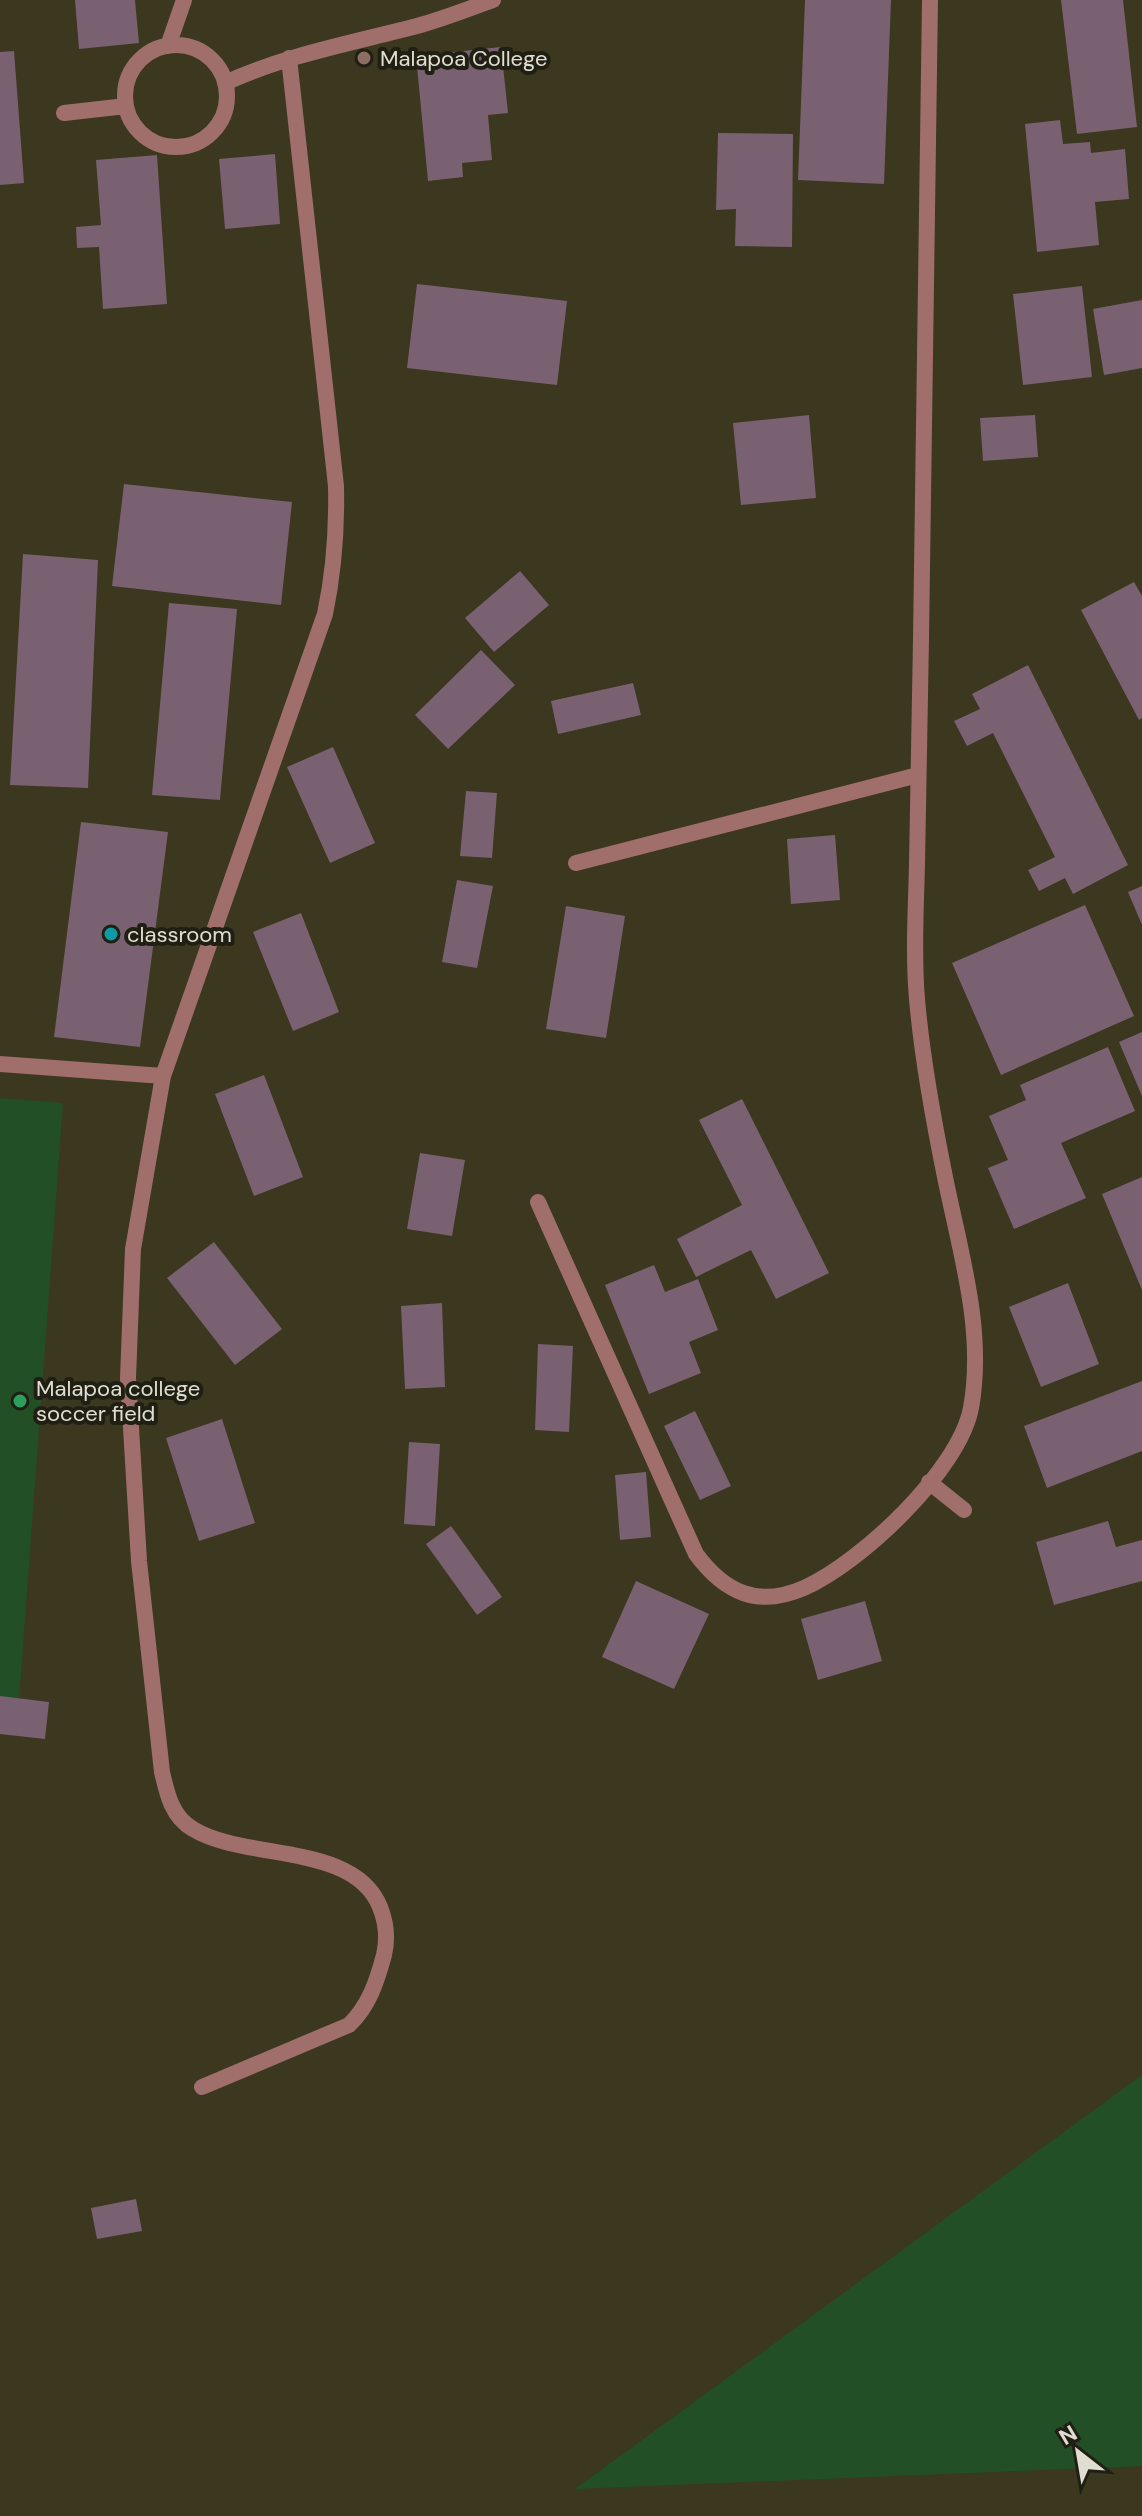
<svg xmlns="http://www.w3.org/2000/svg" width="1142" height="2516" viewBox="0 0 1142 2516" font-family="'DM Sans',sans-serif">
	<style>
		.green { fill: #234f26 }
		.building { fill: #796171 }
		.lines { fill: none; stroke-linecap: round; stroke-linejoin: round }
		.lane { stroke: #a06e6b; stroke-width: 16 }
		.street { stroke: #a06e6b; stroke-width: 16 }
		.education-dot { fill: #8d6e63; stroke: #201f14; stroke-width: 3 }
		.culture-dot { fill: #0f9aa8; stroke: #201f14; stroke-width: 3 }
		.leisure-dot { fill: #2e9e5b; stroke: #201f14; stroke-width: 3 }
		.labels { text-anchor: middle; stroke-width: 8; stroke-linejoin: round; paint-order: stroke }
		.poi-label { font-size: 22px; fill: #e0ded0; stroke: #201f14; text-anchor: start }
	</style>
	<rect width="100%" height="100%" fill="#3c371f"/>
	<path class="green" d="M0,1098L63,1103L19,1701L0,1700Z
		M1142,2075V2466L575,2489Z"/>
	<path class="building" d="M75,0H135L139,43L79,49Z
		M805,0H891L884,184L798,180Z
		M1061,0H1123L1137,127L1077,134Z
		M501,47L508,113L488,115L492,160L462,163L463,177L428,181L416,56Z
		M14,51L24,183L0,185V52Z
		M1060,120L1063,144L1090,142L1091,153L1125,149L1129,199L1095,202L1099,245L1037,252L1025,124Z
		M718,133L793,134L792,247L735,246L736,209L716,210Z
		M275,154L280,224L225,229L219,159Z
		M157,155L167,304L103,309L99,247L77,248L76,227L101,225L96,160Z
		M417,284L567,301L557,385L407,368Z
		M1082,286L1092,377L1023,385L1013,294Z
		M1142,300V368L1104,375L1093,309Z
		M809,415L816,498L741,505L733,423Z
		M1035,415L1038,457L983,461L980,418Z
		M124,484L292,502L281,605L112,586Z
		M23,554L98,560L88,788L10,785Z
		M520,571L549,605L494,652L465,618Z
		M1134,582L1142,596V718L1139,720L1081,610Z
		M169,603L237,609L220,800L152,795Z
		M481,650L515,685L448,749L415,715Z
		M1028,665L1128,865L1073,894L1065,878L1039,891L1028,870L1055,857L993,733L967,746L954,721L980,709L972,694Z
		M633,683L641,715L558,734L551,701Z
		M333,747L375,843L330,863L287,767Z
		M466,791L497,793L492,858L460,856Z
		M81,822L168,832L140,1047L54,1037Z
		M835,835L840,900L791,904L787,839Z
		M457,880L493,886L477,968L442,962Z
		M1142,886V925L1128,892Z
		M1085,905L1134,1016L1001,1075L952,963Z
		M566,906L625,916L606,1038L546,1029Z
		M301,913L339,1012L293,1031L253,932Z
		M1142,1032V1096L1119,1042Z
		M1108,1047L1135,1111L1061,1143L1086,1198L1014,1229L988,1168L1008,1160L989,1116L1026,1100L1020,1085Z
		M264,1075L303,1177L254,1196L215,1094Z
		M742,1099L829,1273L776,1299L751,1250L696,1277L677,1239L742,1205L699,1120Z
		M420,1153L465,1160L452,1236L407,1229Z
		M1142,1177V1290L1102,1194Z
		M214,1242L282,1329L235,1365L167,1278Z
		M654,1265L665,1292L698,1279L718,1330L689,1342L701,1373L649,1394L605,1285Z
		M1068,1283L1099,1364L1041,1387L1009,1307Z
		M442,1303L445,1387L405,1389L401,1306Z
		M538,1344L573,1346L569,1432L535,1430Z
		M1142,1381V1451L1047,1488L1024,1426Z
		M695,1411L731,1486L700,1500L664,1426Z
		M222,1419L255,1523L199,1541L166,1438Z
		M409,1442L440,1444L435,1526L404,1524Z
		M646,1472L651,1537L620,1540L615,1475Z
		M1108,1521L1116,1547L1142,1540V1581L1054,1605L1036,1542Z
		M451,1526L502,1597L477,1615L426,1544Z
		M636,1581L709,1614L674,1689L602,1657Z
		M865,1601L882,1661L818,1680L801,1619Z
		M0,1696L49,1702L45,1739L0,1734Z
		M136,2199L142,2231L97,2239L91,2208Z"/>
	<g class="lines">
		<path class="lane" d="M125 96a51 51 0 1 1 102 0a51 51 0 1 1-102 0Z
			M168,46L184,0
			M225,83C286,55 352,43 417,26C443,19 468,9 493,0
			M64,113L126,106
			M0,1064L163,1076
			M202,2087L349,2025C369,2006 377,1981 384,1955C388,1938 386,1922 380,1907C354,1842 245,1861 193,1829C172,1817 167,1794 162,1772L139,1561L128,1378L133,1249L163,1076L325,614C334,571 337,530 336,486L289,58"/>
		<path class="street" d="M576,863L918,775
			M538,1202L696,1554C725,1593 758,1608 804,1588C862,1562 959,1470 971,1408C985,1330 960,1252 945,1177C933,1118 922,1058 917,999C913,954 916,908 917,864C918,789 919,714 921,639C926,426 929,213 930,0
			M929,1482L964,1510"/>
	</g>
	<circle class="education-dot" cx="364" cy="58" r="8"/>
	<circle class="culture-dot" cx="111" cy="934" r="8"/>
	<circle class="leisure-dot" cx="20" cy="1401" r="8"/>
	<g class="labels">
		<g class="poi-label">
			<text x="380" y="66">Malapoa College</text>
			<text x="127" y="942">classroom</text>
			<text x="36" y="1396">Malapoa college<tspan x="36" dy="25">soccer field</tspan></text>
		</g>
	</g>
	<g transform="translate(1078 2452) rotate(329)" stroke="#201f14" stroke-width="6" paint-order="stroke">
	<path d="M0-6L14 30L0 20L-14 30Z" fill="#e0ded0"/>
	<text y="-12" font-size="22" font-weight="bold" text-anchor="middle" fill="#e0ded0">N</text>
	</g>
</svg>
